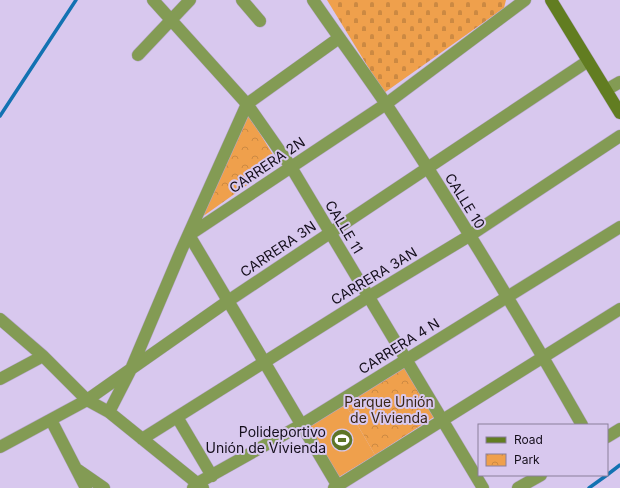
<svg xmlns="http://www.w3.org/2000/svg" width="620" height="488" viewBox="0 0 620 488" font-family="Inter,sans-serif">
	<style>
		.cemetery { fill: url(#cemetery-stones) }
		.park { fill: url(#park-crowns) }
		.garden { fill: #efa04c }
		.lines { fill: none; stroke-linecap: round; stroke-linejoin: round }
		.stream { stroke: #1372b2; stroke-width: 3.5 }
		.street-casing { stroke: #b5a7c8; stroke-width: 13 }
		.secondary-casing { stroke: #b5a7c8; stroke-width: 13 }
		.street { stroke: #839b54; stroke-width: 12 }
		.secondary { stroke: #627d21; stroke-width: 12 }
		.labels { text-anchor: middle; stroke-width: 4; stroke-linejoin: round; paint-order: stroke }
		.street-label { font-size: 14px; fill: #150f1c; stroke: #d8c8ee }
		.park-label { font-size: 14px; fill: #392716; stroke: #d8c8ee }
		.poi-label { font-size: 14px; fill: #150f1c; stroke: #d8c8ee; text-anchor: end }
	</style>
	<defs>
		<pattern id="cemetery-stones" width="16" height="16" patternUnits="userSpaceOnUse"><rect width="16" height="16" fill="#efa04c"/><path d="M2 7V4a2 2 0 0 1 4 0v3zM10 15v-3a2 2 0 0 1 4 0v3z" fill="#cc8942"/></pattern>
		<pattern id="park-crowns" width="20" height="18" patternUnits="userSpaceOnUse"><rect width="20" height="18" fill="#efa04c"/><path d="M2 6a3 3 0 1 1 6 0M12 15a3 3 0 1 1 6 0" fill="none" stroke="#cc8942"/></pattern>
	</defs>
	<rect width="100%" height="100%" fill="#d8c8ee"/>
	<path class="cemetery" d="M327,0H506L504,8L384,93Z"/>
	<path class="park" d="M248,114L278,163L202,217Z
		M403,365L434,417L375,455L344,402Z"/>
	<path class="garden" d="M344,402L375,455L339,477L308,425Z"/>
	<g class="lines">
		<path class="stream" d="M0,116L76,0
			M607,475L620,465
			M589,488L607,475"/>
		<g class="street-casing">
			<path id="street" d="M153,0L247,104L291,167L483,488
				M242,0L260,21
				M313,0C337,35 362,69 386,104C455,208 520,316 582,425
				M138,55L190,0
				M606,90L620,82
				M189,235L386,104L525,0
				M189,235L339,488
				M0,319L43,356
				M0,379L43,356L87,400L131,369L181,251L247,104L339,38
				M109,412L131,369L228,301L588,61
				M177,417L212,476
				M51,420L86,488
				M607,437L620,429
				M142,439L368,297L469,236L620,136
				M0,447L87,400L109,412L203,488
				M78,470L104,488
				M193,488L196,484L301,425L620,227
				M334,488L620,309
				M518,488L541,475"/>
		</g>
		<g class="secondary-casing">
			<path id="secondary" d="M551,0L620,113"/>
		</g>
		<use href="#street" class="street"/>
		<use href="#secondary" class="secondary"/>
	</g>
	<defs>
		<g id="stadium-disc" transform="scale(1.15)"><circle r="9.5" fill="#5d7527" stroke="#d8c8ee"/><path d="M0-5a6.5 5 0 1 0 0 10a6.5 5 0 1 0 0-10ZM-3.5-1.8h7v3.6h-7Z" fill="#fff"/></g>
	</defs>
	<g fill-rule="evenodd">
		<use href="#stadium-disc" x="342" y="440"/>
	</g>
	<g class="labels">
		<g class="street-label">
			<text transform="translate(267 165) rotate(-34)" y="5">CARRERA 2N</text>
			<text transform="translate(465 201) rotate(58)" y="5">CALLE 10</text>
			<text transform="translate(344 227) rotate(59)" y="5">CALLE 11</text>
			<text transform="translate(278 249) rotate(-34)" y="5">CARRERA 3N</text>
			<text transform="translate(374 276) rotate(-31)" y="5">CARRERA 3AN</text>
			<text transform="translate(399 346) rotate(-32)" y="5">CARRERA 4 N</text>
		</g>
		<g class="park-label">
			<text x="389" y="407">Parque Unión<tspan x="389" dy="16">de Vivienda</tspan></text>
		</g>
		<g class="poi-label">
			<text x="326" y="437">Polideportivo<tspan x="326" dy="16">Unión de Vivienda</tspan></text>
		</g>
	</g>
	<rect x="478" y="424" width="130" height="52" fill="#d8c8ee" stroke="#8a7e9a"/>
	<rect x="486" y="437" width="20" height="6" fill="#627d21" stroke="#8a7e9a"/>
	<text x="514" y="444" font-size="12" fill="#150f1c">Road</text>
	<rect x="486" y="454" width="20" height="12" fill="url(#park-crowns)" stroke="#8a7e9a"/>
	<text x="514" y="464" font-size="12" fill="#150f1c">Park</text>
</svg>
